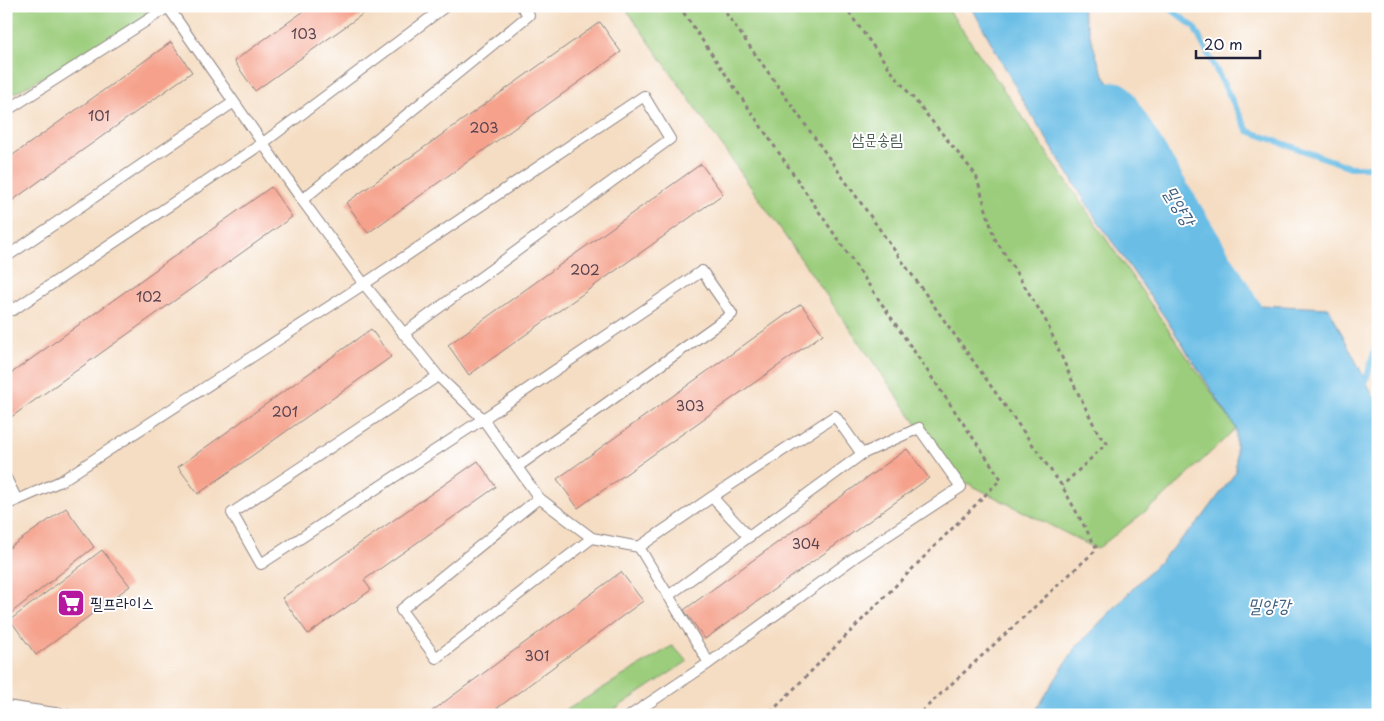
<svg xmlns="http://www.w3.org/2000/svg" width="1384" height="721" viewBox="0 0 1384 721" font-family="'Playpen Sans','Poor Story',sans-serif">
	<style>
		.green { fill: #9bcd7c; stroke: #5e785c }
		.water { fill: #6abee6; stroke: #467090 }
		.lines { fill: none; stroke-linecap: round; stroke-linejoin: round }
		.stream { stroke: #6abee6; stroke-width: 6 }
		.river { stroke: #6abee6; stroke-width: 39 }
		.building { fill: #f5a18b }
		.service-casing { stroke: #8c807f; stroke-width: 12 }
		.path { stroke: #8c807f; stroke-width: 3; stroke-dasharray: 4 4; stroke-linecap: butt }
		.service { stroke: #fff; stroke-width: 10 }
		.labels { text-anchor: middle; stroke-width: 4; stroke-linejoin: round; paint-order: stroke }
		.number-label { font-size: 14px; fill: #57424f }
		.park-label { font-size: 16px; fill: #4c5e52; stroke: #fff }
		.poi-label { font-size: 16px; fill: #22223b; stroke: #fff; text-anchor: start }
		.water-label { font-size: 18px; font-style: italic; fill: #3f607f; stroke: #fff }
	</style>
	<rect width="100%" height="100%" fill="#fff"/>
	<filter id="ink" filterUnits="userSpaceOnUse"><feTurbulence type="fractalNoise" baseFrequency=".02" numOctaves="2"/><feDisplacementMap in="SourceGraphic" scale="10" xChannelSelector="R" yChannelSelector="G"/><feConvolveMatrix kernelMatrix="1 2 1 2 8 2 1 2 1" color-interpolation-filters="sRGB"/></filter>
	<filter id="wash" filterUnits="userSpaceOnUse"><feTurbulence type="fractalNoise" baseFrequency=".0096" numOctaves="4" result="noise"/><feDisplacementMap in="SourceGraphic" scale="20" xChannelSelector="R" yChannelSelector="G"/><feGaussianBlur stdDeviation="1.12" result="paint"/><feColorMatrix in="noise" values="0 0 0 0 0 0 0 0 0 0 0 0 0 0 0 0 0 1.4 0 .05"/><feComposite in="paint" operator="in"/></filter>
	<g filter="url(#wash)">
		<rect width="100%" height="100%" fill="#f5ddc3"/>
		<path class="green" d="M6,6H169L6,98Z
			M624,6H946L1236,428L1165,496L1097,549L953,476Z
			M672,646L688,661L606,715L560,714Z"/>
		<path class="water" d="M971,6H1081L1100,67L1185,224L1219,279L1258,305L1329,308L1378,405V715H1033L1075,648L1202,518L1236,472V428L1166,319L1095,217L1025,104Z"/>
		<g class="lines">
			<path class="stream" d="M1167,6L1194,27L1248,131L1350,167H1378
				M1364,387L1378,338"/>
			<path class="river" d="M1115,101L1253,329"/>
		</g>
		<g id="blocks">
			<path class="building" d="M311,6H374L255,91L234,61Z
				M600,22L621,52L368,233L346,203Z
				M171,42L192,72L6,205V160Z
				M701,164L723,194L469,375L448,345Z
				M271,187L292,217L7,420L6,377Z
				M801,304L823,334L578,508L557,479Z
				M371,329L391,357L198,494L178,467Z
				M907,449L929,478L705,639L684,610Z
				M478,461L496,487L364,580L371,590L308,634L282,598Z
				M66,508L94,547L6,617V550Z
				M102,550L130,586L36,655L10,620Z
				M621,572L643,601L488,715H435L432,711Z"/>
		</g>
	</g>
	<g filter="url(#ink)">
		<use href="#blocks" fill-opacity="0" stroke="#8c807f" stroke-width="1"/>
		<g class="lines">
			<g class="service-casing">
				<path id="service" d="M6,111L168,7L302,200L364,284L644,96L670,139L403,334
					M302,200L529,15L521,6
					M6,257L234,102
					M6,301L13,310L263,143L446,6
					M438,376L232,513L261,564L483,419L539,498
					M6,478L17,500
					M6,505L61,481L364,284L438,376L483,419L702,271L732,314L517,467
					M592,538L436,658L401,610L539,498L592,538L639,547L709,663L631,715
					M639,547L712,497L749,537
					M668,596L862,454
					M709,663L858,555L961,487L919,428L862,454L835,416L712,497
					M6,706L69,715"/>
			</g>
			<path class="path" d="M679,6L1001,479L768,715
				M721,6L1062,486L1097,549L918,715
				M844,6L895,76L976,175L994,237L1045,319L1075,387L1099,435L1107,443L1062,486"/>
			<use href="#service" class="service"/>
		</g>
	</g>
	<defs>
		<g id="supermarket-square" transform="scale(1.4375)"><rect x="-9" y="-9" width="18" height="18" rx="4" fill="#b5179e" stroke="#fff"/><path d="M-6-5.5h2.5l.6 2H6L4.5 2H-2.5L-4.4-4H-6ZM-1.5 3.2a1.3 1.3 0 1 0 .1 0ZM3 3.2a1.3 1.3 0 1 0 .1 0Z" fill="#fff"/></g>
	</defs>
	<g fill-rule="evenodd">
		<use href="#supermarket-square" x="71" y="603"/>
	</g>
	<g class="labels">
		<g class="number-label">
			<text x="304" y="39">103</text>
			<text x="99" y="121">101</text>
			<text x="484" y="133">203</text>
			<text x="585" y="275">202</text>
			<text x="149" y="302">102</text>
			<text x="690" y="411">303</text>
			<text x="285" y="417">201</text>
			<text x="806" y="549">304</text>
			<text x="537" y="661">301</text>
		</g>
		<g class="park-label">
			<text x="877" y="145">삼문송림</text>
		</g>
		<g class="poi-label">
			<text x="90" y="609">필프라이스</text>
		</g>
		<g class="water-label">
			<text transform="translate(1179 206) rotate(59)" y="6">밀양강</text>
			<text x="1269" y="612">밀양강</text>
		</g>
	</g>
	<rect width="1384" height="721" fill="none" stroke="#fff" stroke-width="25"/>
	<path d="M1196 50v8h64v-8" fill="none" stroke="#22223b" stroke-width="2.5"/>
	<text x="1204" y="50" font-size="15" fill="#22223b" stroke="#ffffff" stroke-width="4" paint-order="stroke">20 m</text>
</svg>
